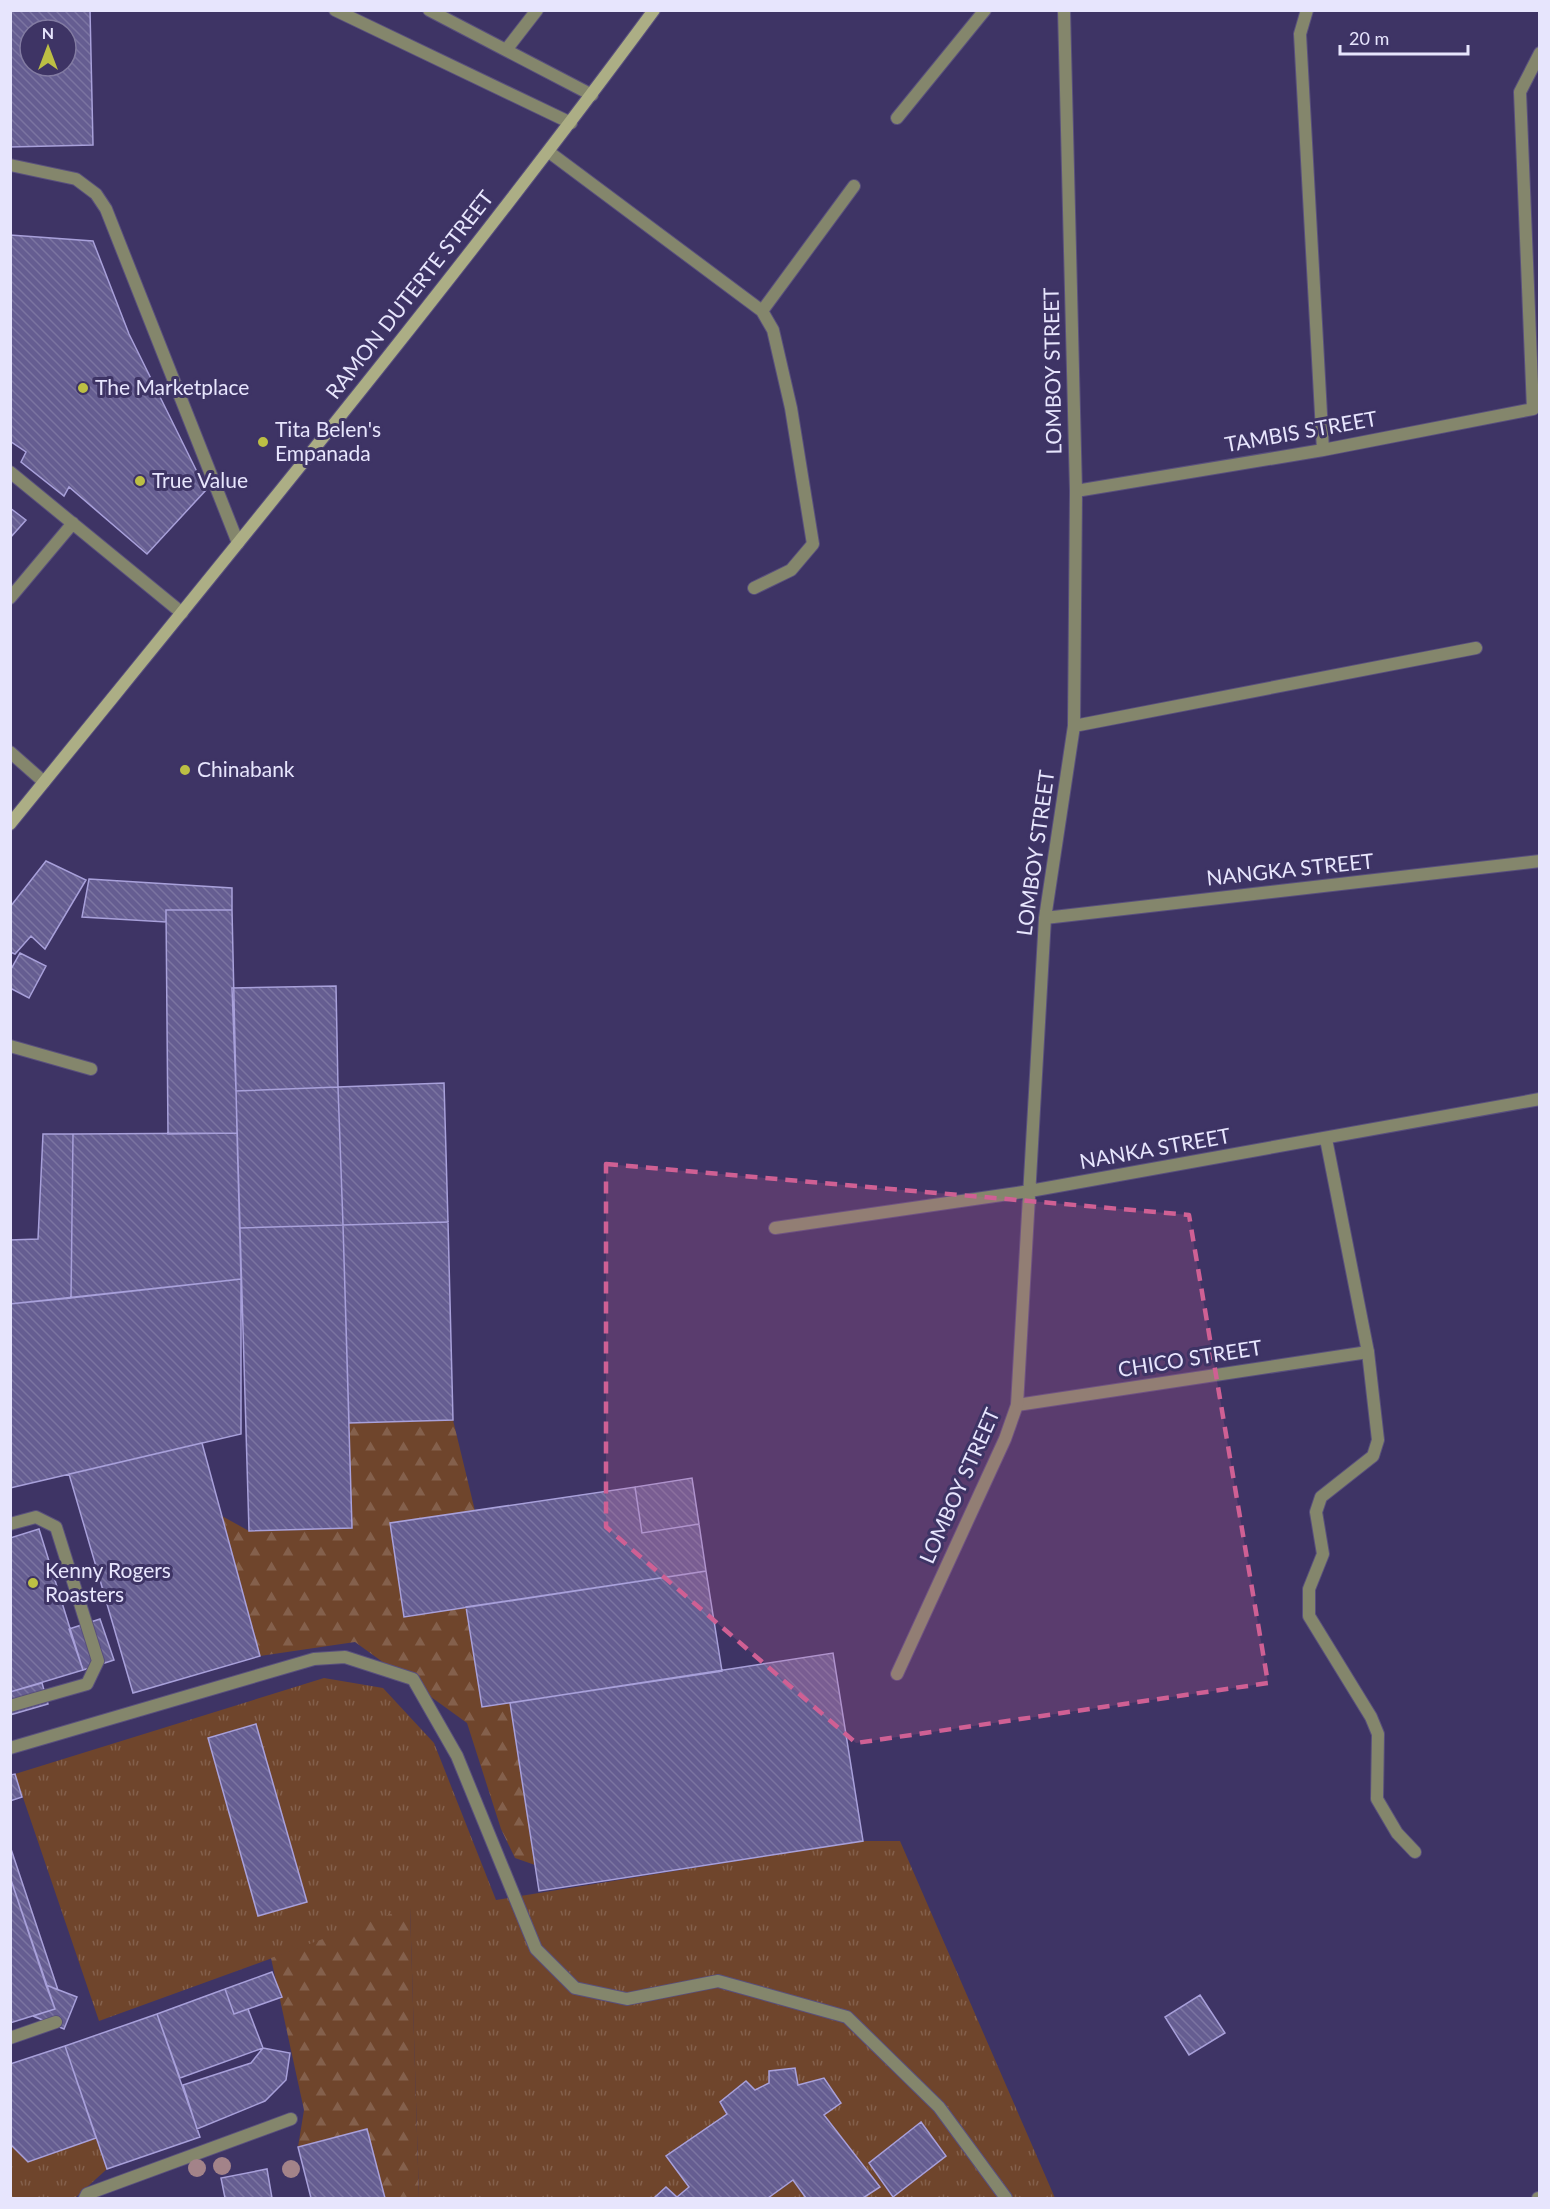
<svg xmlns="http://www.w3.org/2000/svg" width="1550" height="2209" viewBox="0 0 1550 2209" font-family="Lato,sans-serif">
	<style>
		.grass { fill: url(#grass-tufts) }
		.forest { fill: url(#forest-firs) }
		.building { fill: url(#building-back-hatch); stroke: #a8a0da; stroke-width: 1.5; fill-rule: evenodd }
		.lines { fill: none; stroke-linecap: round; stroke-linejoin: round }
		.service-casing { stroke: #59507d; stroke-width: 14 }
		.minor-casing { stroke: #59507d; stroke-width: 14 }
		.secondary-casing { stroke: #59507d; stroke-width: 14 }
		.service { stroke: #84866c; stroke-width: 12 }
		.minor { stroke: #84866c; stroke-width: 12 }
		.secondary { stroke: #acae85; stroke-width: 12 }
		.tree { fill: #a38389 }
		.marked { fill: #cf6094; fill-opacity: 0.2; stroke: #cf6094; stroke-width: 4.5; stroke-dasharray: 12 8; stroke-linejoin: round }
		.poi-dot { fill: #bcbf44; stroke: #3e3465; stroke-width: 2 }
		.labels { text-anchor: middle; stroke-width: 6; stroke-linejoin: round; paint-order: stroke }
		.street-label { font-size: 21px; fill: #e7e5fd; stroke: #3e3465 }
		.poi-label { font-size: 21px; fill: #e7e5fd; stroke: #3e3465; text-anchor: start }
	</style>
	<defs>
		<pattern id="grass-tufts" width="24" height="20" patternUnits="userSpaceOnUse" patternTransform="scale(1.5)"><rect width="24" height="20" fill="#6f452c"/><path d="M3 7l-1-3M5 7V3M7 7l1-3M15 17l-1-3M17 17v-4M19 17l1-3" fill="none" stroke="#84604c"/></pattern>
		<pattern id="forest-firs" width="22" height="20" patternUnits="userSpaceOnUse" patternTransform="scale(1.5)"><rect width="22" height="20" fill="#6f452c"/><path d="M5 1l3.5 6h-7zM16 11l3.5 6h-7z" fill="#84604c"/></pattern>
		<pattern id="building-back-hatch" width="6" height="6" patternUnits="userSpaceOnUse" patternTransform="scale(1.5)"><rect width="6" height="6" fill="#655d91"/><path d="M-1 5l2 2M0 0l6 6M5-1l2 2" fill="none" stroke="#7b74a1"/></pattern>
	</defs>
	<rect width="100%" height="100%" fill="#3e3465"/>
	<path class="grass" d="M324,1678L383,1688L434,1743L496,1900L859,1841H900L1055,2198H419L410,1908L99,2021L15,1774Z
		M96,2138L107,2169L75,2198H11L10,2144L28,2162Z"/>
	<path class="forest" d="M453,1420L475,1511L390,1523L404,1616L466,1607L482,1707L510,1703L535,1865L515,1858L501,1829L467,1723L355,1642L260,1656L222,1516L249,1531L352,1528L349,1423Z
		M410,1907L419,2198H385L367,2129L298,2147L304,2110L271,1958Z"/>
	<path class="building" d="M10,10H90L93,145L10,147ZM30,30H66V66H30Z
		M10,235L93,241L129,334L206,490L147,554L69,487L64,496L21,462L26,452L10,441Z
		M10,508L26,520L10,538Z
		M46,861L86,880L45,949L31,936L15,954L10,952V907Z
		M89,879L232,888V910H166V922L82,917Z
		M166,910H232L237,1133L168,1134Z
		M20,953L46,966L29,998L10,988V971Z
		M336,986L338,1087L236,1091L232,988Z
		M444,1083L448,1222L343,1225L338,1087Z
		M338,1087L343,1225L240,1228L236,1091Z
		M237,1133L241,1279L71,1298L73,1134Z
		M43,1134H73L71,1298L10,1304V1240L38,1239Z
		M448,1222L453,1420L349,1423L343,1225Z
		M343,1225L352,1528L249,1531L240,1228Z
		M241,1279V1434L10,1488V1304Z
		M202,1443L260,1656L133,1693L69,1474Z
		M692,1478L699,1524L642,1533L635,1487Z
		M635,1487L642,1533L699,1524L706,1571L404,1617L390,1523Z
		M39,1529L83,1670L10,1692V1538Z
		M706,1571L722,1671L482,1707L466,1607Z
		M100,1619L114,1660L83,1670L69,1629Z
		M833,1653L863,1841L539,1891L510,1703Z
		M42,1683L48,1704L10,1715V1692Z
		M256,1724L307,1902L258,1916L208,1738Z
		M15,1774L22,1797L10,1801V1775Z
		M10,1846L58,1990L46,1985L10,1877Z
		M10,1877L55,2009L10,2023Z
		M272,1972L282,1997L234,2014L225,1989Z
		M46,1985L77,1997L64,2029L33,2016L55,2009Z
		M225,1989L234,2014L248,2009L263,2048L180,2078L157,2014Z
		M1200,1995L1225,2033L1189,2055L1165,2017Z
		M157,2014L200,2137L107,2169L65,2046Z
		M65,2046L96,2138L28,2162L10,2144V2064Z
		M263,2048L290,2053L286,2080L265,2101L197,2129L183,2085L251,2063Z
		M795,2068L798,2085L824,2078L841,2103L824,2115L880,2187L863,2198H806L793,2180L768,2198H654L666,2187L677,2197L689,2187L666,2156L727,2114L720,2102L746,2081L755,2090L769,2083V2071Z
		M921,2122L946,2156L893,2197L869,2163Z
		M367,2129L385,2198H311L298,2147Z
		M267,2169L272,2198H225L221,2178Z"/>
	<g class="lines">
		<g class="service-casing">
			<path id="service" d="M429,10L592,95
				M506,50L537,10
				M10,165L76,179L96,194L106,209L238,543
				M10,472L182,613
				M10,598L73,523
				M10,752L44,782
				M10,1046L91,1069
				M1017,1405L1368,1352
				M10,1524L36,1517L56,1527L98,1661L87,1684L10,1706
				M10,1748L314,1659L345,1657L413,1679L457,1756L536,1949L575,1988L627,1999L718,1981L847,2017L939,2107L1006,2198
				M10,2038L56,2022"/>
		</g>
		<g class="minor-casing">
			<path id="minor" d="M335,10L571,123
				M1307,10L1300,34L1323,450
				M897,118L985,10
				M549,152L762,311L773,330L791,408L813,544L791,570L754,588
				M762,311L854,186
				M1076,491L1323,450L1533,409L1520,92L1540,53
				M1074,726L1476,648
				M1045,918L1540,861
				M1326,1139L1368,1352L1378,1440L1373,1456L1321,1497L1316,1512L1323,1554L1309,1589V1616L1371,1717L1378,1734L1377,1799L1397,1833L1415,1852
				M775,1228L1030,1191L1540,1099
				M897,1674L1005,1439L1017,1405L1045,918L1074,726L1076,491L1064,10
				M85,2198L87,2194L291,2119
				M1538,2198H1540"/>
		</g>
		<g class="secondary-casing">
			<path id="secondary" d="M10,824C228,555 449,288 654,10"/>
		</g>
		<use href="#service" class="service"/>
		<use href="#minor" class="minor"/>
		<use href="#secondary" class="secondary"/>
	</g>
	<g class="tree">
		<circle cx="222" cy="2166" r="9"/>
		<circle cx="197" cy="2168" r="9"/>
		<circle cx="291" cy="2169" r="9"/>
	</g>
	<path class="marked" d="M606,1164L1189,1215L1268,1683L856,1743L606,1527Z"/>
	<g class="poi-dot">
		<circle cx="83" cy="388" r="6"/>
		<circle cx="263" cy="442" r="6"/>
		<circle cx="140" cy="481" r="6"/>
		<circle cx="185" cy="770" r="6"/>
		<circle cx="33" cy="1583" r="6"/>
	</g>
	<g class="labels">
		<g class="street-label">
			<text transform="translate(410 295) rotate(-52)" y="7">RAMON DUTERTE STREET</text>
			<text transform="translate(1053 371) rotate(-91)" y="7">LOMBOY STREET</text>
			<text transform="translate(1301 432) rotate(-10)" y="7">TAMBIS STREET</text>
			<text transform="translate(1036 853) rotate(-82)" y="7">LOMBOY STREET</text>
			<text transform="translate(1290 870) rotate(-6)" y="7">NANGKA STREET</text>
			<text transform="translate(1155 1149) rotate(-10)" y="7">NANKA STREET</text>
			<text transform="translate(1190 1359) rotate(-9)" y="7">CHICO STREET</text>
			<text transform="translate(960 1486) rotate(-66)" y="7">LOMBOY STREET</text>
		</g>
		<g class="poi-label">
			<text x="95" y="395">The Marketplace</text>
			<text x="275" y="437">Tita Belen's<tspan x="275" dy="24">Empanada</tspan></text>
			<text x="152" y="488">True Value</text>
			<text x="197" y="777">Chinabank</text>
			<text x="45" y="1578">Kenny Rogers<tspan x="45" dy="24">Roasters</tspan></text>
		</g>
	</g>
	<rect width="1550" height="2209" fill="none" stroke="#e7e5fd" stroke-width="24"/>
	<g transform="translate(48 48)"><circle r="28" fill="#3e3465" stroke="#827ba2" stroke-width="1.5"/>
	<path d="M0-4.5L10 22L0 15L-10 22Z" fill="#bcbf44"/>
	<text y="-9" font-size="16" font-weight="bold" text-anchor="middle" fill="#e7e5fd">N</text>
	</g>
	<path d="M1340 45v9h128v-9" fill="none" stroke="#e7e5fd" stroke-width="3"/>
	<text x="1349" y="45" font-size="18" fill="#e7e5fd" stroke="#3e3465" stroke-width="4.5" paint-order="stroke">20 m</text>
</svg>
